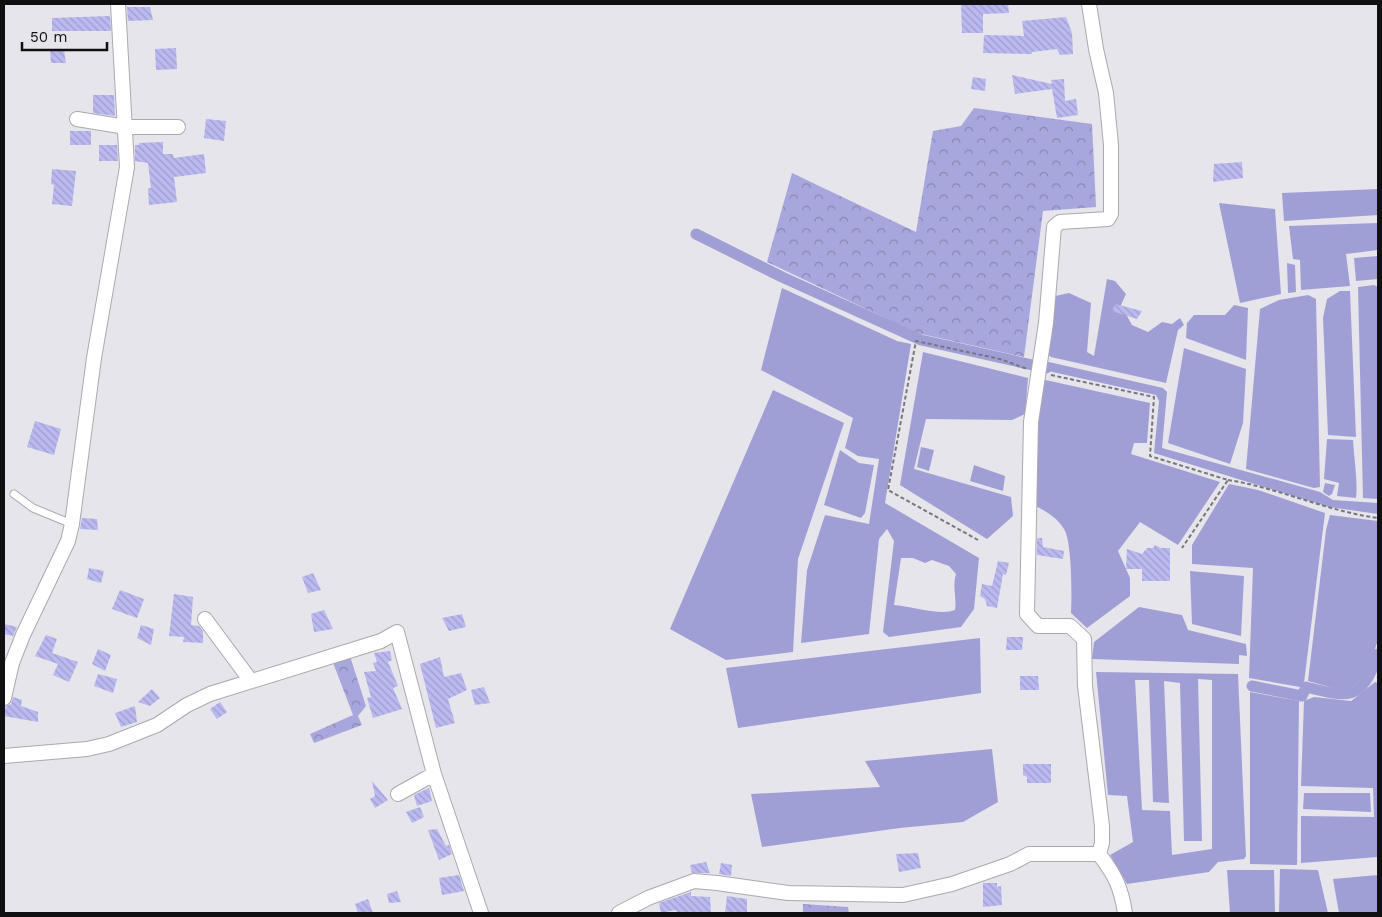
<svg xmlns="http://www.w3.org/2000/svg" width="1382" height="917" viewBox="0 0 1382 917" font-family="'Work Sans',sans-serif">
	<style>
		.forest { fill: url(#forest-crowns) }
		.water { fill: #a09fd5; fill-rule: evenodd }
		.lines { fill: none; stroke-linecap: round; stroke-linejoin: round }
		.canal { stroke: #a09fd5; stroke-width: 11 }
		.building { fill: url(#building-back-hatch) }
		.service-casing { stroke: #a9a9af; stroke-width: 9 }
		.minor-casing { stroke: #a9a9af; stroke-width: 16 }
		.path { stroke: #77777b; stroke-width: 2; stroke-dasharray: 4 2.5; stroke-linecap: butt }
		.service { stroke: #fff; stroke-width: 7 }
		.minor { stroke: #fff; stroke-width: 14 }
	</style>
	<defs>
		<pattern id="forest-crowns" width="20" height="18" patternUnits="userSpaceOnUse" patternTransform="scale(1.25)"><rect width="20" height="18" fill="#a8a7dd"/><path d="M2 6a3 3 0 1 1 6 0M12 15a3 3 0 1 1 6 0" fill="none" stroke="#8787b2"/></pattern>
		<pattern id="building-back-hatch" width="6" height="6" patternUnits="userSpaceOnUse" patternTransform="scale(1.25)"><rect width="6" height="6" fill="#bab9f0"/><path d="M-1 5l2 2M0 0l6 6M5-1l2 2" fill="none" stroke="#9f9ecd"/></pattern>
	</defs>
	<rect width="100%" height="100%" fill="#e5e5eb"/>
	<path class="forest" d="M974,108L1092,124L1096,207L1043,211L1024,357L917,333L767,262L792,173L916,232L933,131L961,126Z
		M349,653L366,706L358,716L362,725L314,743L310,734L353,715L332,660Z
		M803,904L848,907L849,913H803Z"/>
	<path class="water" d="M1378,189V215L1284,221L1282,193Z
		M1219,203L1275,209L1281,294L1240,303Z
		M1378,223V250L1346,254L1350,286L1301,290L1300,260L1293,259L1289,226Z
		M1378,256V279L1356,281L1354,258Z
		M1287,263L1295,265L1296,292L1288,293Z
		M1107,279L1115,281L1126,294L1121,305L1132,325L1148,332L1162,322L1172,324L1180,318L1184,325L1178,330L1166,383L1051,357L1044,351L1055,296L1069,293L1091,303L1087,352L1094,356Z
		M1374,285L1378,287V499L1363,498L1358,287Z
		M782,288L897,341L911,344L885,503L979,558L974,609L961,627L889,637L883,632L894,541L887,529L879,539L869,634L801,643L807,570L825,515L869,524L879,459L858,456L845,448L853,418L761,370ZM901,558H913L925,563L932,560L949,566L956,574C952,587 957,598 955,610C941,616 910,606 894,605Z
		M1340,291H1350L1356,437L1328,435L1323,318L1327,299Z
		M1308,295L1316,299L1320,487L1314,488L1246,469L1260,309L1279,300Z
		M1234,305L1248,308L1246,360L1186,338L1187,323L1194,315H1225Z
		M1184,348L1246,369L1243,423L1230,464L1168,443Z
		M923,352L1028,378L1025,414L1012,420L926,419L914,469L1011,497L1013,516L987,539L900,485Z
		M1040,360L1163,388L1167,392L1162,448L1320,492L1333,500L1378,503V514L1329,507L1154,453L1159,401L1156,395L1039,369Z
		M1041,379L1150,403L1147,443H1134L1131,454L1220,482L1178,545L1140,522L1118,551L1130,578V596L1087,628L1071,613C1072,596 1072,541 1064,529C1057,517 1045,511 1034,505Z
		M773,390L844,423L798,559L793,652L726,660L670,629Z
		M1327,439L1353,440C1354,459 1358,481 1356,498L1337,496L1339,483L1324,479Z
		M921,447L934,450L929,471L917,467Z
		M840,450L859,463L874,465L865,513L861,518L824,505Z
		M974,465L1005,476L1003,491L970,481Z
		M1325,483L1335,485L1332,494L1329,496L1323,492Z
		M1229,484L1258,490L1325,513L1304,683L1300,687L1249,678L1253,568L1192,564V545Z
		M1330,515L1378,521V640L1366,675L1347,692L1308,681L1326,530Z
		M1190,571L1244,576L1241,636L1192,624Z
		M1139,607L1182,615L1188,630L1246,644L1247,656L1239,655V664L1092,659L1094,642Z
		M980,638L981,693L738,728L726,668Z
		M1096,672L1238,674L1246,856L1244,859L1218,862L1209,872L1127,884L1110,855L1133,842L1127,796L1108,795ZM1198,679L1212,680V849L1172,855L1170,811L1142,810L1135,680H1149L1153,802L1169,803L1164,681L1180,683L1184,841H1202Z
		M1375,682L1378,683V857L1301,863V816L1374,817L1373,788L1301,786L1304,701L1314,697L1351,701Z
		M1250,692L1299,701L1297,865L1250,864Z
		M992,749L998,802L963,822L900,828L762,847L751,794L880,787L865,761Z
		M1304,793H1370L1371,812L1303,809Z
		M1280,869L1318,870L1328,913H1279Z
		M1227,870H1274L1275,913H1230Z
		M1378,875V913H1339L1333,879Z"/>
	<g class="lines">
		<path class="canal" d="M696,234L782,277L921,340L1046,368
			M1252,686L1302,696L1306,687C1349,698 1362,701 1378,654"/>
	</g>
	<path class="building" d="M961,4H1008L1009,13L983,14V33H962Z
		M127,7H150L153,20L128,21Z
		M110,16L111,31H52V18Z
		M1066,17L1072,33L1073,54L1060,55L1057,49L1032,52V54L983,53L984,35L1024,36L1022,21Z
		M176,48L177,69L156,70L155,49Z
		M50,50H64L66,63H51Z
		M1012,75L1052,84L1051,80L1064,79L1065,101L1076,99L1078,115L1057,118L1052,89L1015,94Z
		M973,77L986,79L985,91L971,89Z
		M93,95H114L115,116L93,113Z
		M206,119L226,121L224,141L204,138Z
		M70,131H91V145H70Z
		M163,142V154H173L174,158L204,154L206,173L174,177L177,202L149,205L148,188H151L148,163L135,161V145H139V143Z
		M99,145H117L118,161H99Z
		M1242,162L1243,178L1213,182L1214,164Z
		M52,169L76,171L72,206L52,204L54,185L51,184Z
		M1115,304L1142,311L1137,319L1112,311Z
		M35,421L61,429L54,455L27,447Z
		M82,518L97,519L98,530L80,529Z
		M1037,538H1042L1043,547L1064,551L1063,559L1037,555Z
		M1155,545L1161,548H1170V581H1142V569H1126L1127,549L1142,554L1147,548H1153Z
		M998,561L1009,563L1006,575L1003,574L997,608L987,606L985,599L980,596L982,584L992,586Z
		M89,568L104,571L101,583L87,579Z
		M313,573L321,590L308,593L302,577Z
		M120,590L144,599L137,618L112,609Z
		M174,594L193,597L191,625L199,626L203,631V643L183,642L184,637L169,636Z
		M324,610L333,629L314,632L311,614Z
		M462,614L466,627L449,631L442,618Z
		M4,624L17,627L13,636L4,634Z
		M141,625L154,629L151,645L137,638Z
		M46,635L57,639L52,653L78,662L69,682L53,675L58,664L35,656Z
		M1007,637H1023L1022,650H1006Z
		M98,649L111,655L105,671L92,664Z
		M390,651L392,660L388,662L398,686L393,688L402,709L373,718L367,698L371,697L364,672L376,671L373,663L377,662L374,653Z
		M440,657L444,677L461,673L467,690L448,699L455,723L436,728L420,664Z
		M98,674L117,679L113,693L94,686Z
		M1020,676H1038L1039,690H1020Z
		M484,687L490,703L475,705L471,690Z
		M152,689L160,698L150,706L138,702Z
		M13,697L22,700L21,706L38,712V722L4,716L6,706L11,704Z
		M220,702L227,712L217,719L210,709Z
		M135,706L137,722L121,727L115,713Z
		M1023,764H1051V783H1027V777L1023,775Z
		M372,781L388,800L375,808L370,799L375,796Z
		M429,788L432,801L417,806L414,795Z
		M420,807L424,817L412,823L406,812Z
		M437,829L446,846L449,845L452,854L439,860L428,830Z
		M918,853L921,868L899,872L896,854Z
		M706,862L710,873H692L690,865Z
		M721,863L732,865L731,876L719,874Z
		M459,875L464,891L442,895L439,878Z
		M983,883H997V887L1001,886L1002,905L983,907Z
		M397,891L401,902L389,903L387,894Z
		M691,892V896L710,897L711,913H677L676,910L661,913L659,903Z
		M727,896L747,899V913H725Z
		M368,899L373,913H358L355,904Z"/>
	<g class="lines">
		<g class="service-casing">
			<path id="service" d="M14,494L33,508L72,524"/>
		</g>
		<g class="minor-casing">
			<path id="minor" d="M1089,4L1096,49L1106,93L1111,145V214L1108,219L1060,222L1054,227L1046,323L1031,422L1027,614L1038,626H1070L1084,639L1085,686L1102,826V843L1099,854
				M77,119L126,127H178
				M205,619L251,681
				M4,698L12,663L23,635L68,541L72,524L94,358L127,167L118,4
				M4,756L87,749L109,744L157,725L187,705L210,694L381,641L397,632L434,774L481,913
				M398,794L434,774
				M619,913L648,898L694,881L717,883L788,893L903,895L952,884L1010,864L1029,854H1099C1115,875 1121,887 1125,913"/>
		</g>
		<path class="path" d="M1051,375L1154,397L1150,456L1228,480L1182,548
			M1228,480C1279,488 1326,511 1378,518
			M978,540L888,490L916,341L1000,359L1027,369"/>
		<use href="#service" class="service"/>
		<use href="#minor" class="minor"/>
	</g>
	<rect width="1382" height="917" fill="none" stroke="#101012" stroke-width="10"/>
	<path d="M22 42v8h85v-8" fill="none" stroke="#101012" stroke-width="2.5"/>
	<text x="30" y="42" font-size="15" fill="#101012" stroke="#e5e5eb" stroke-width="4" paint-order="stroke">50 m</text>
</svg>
